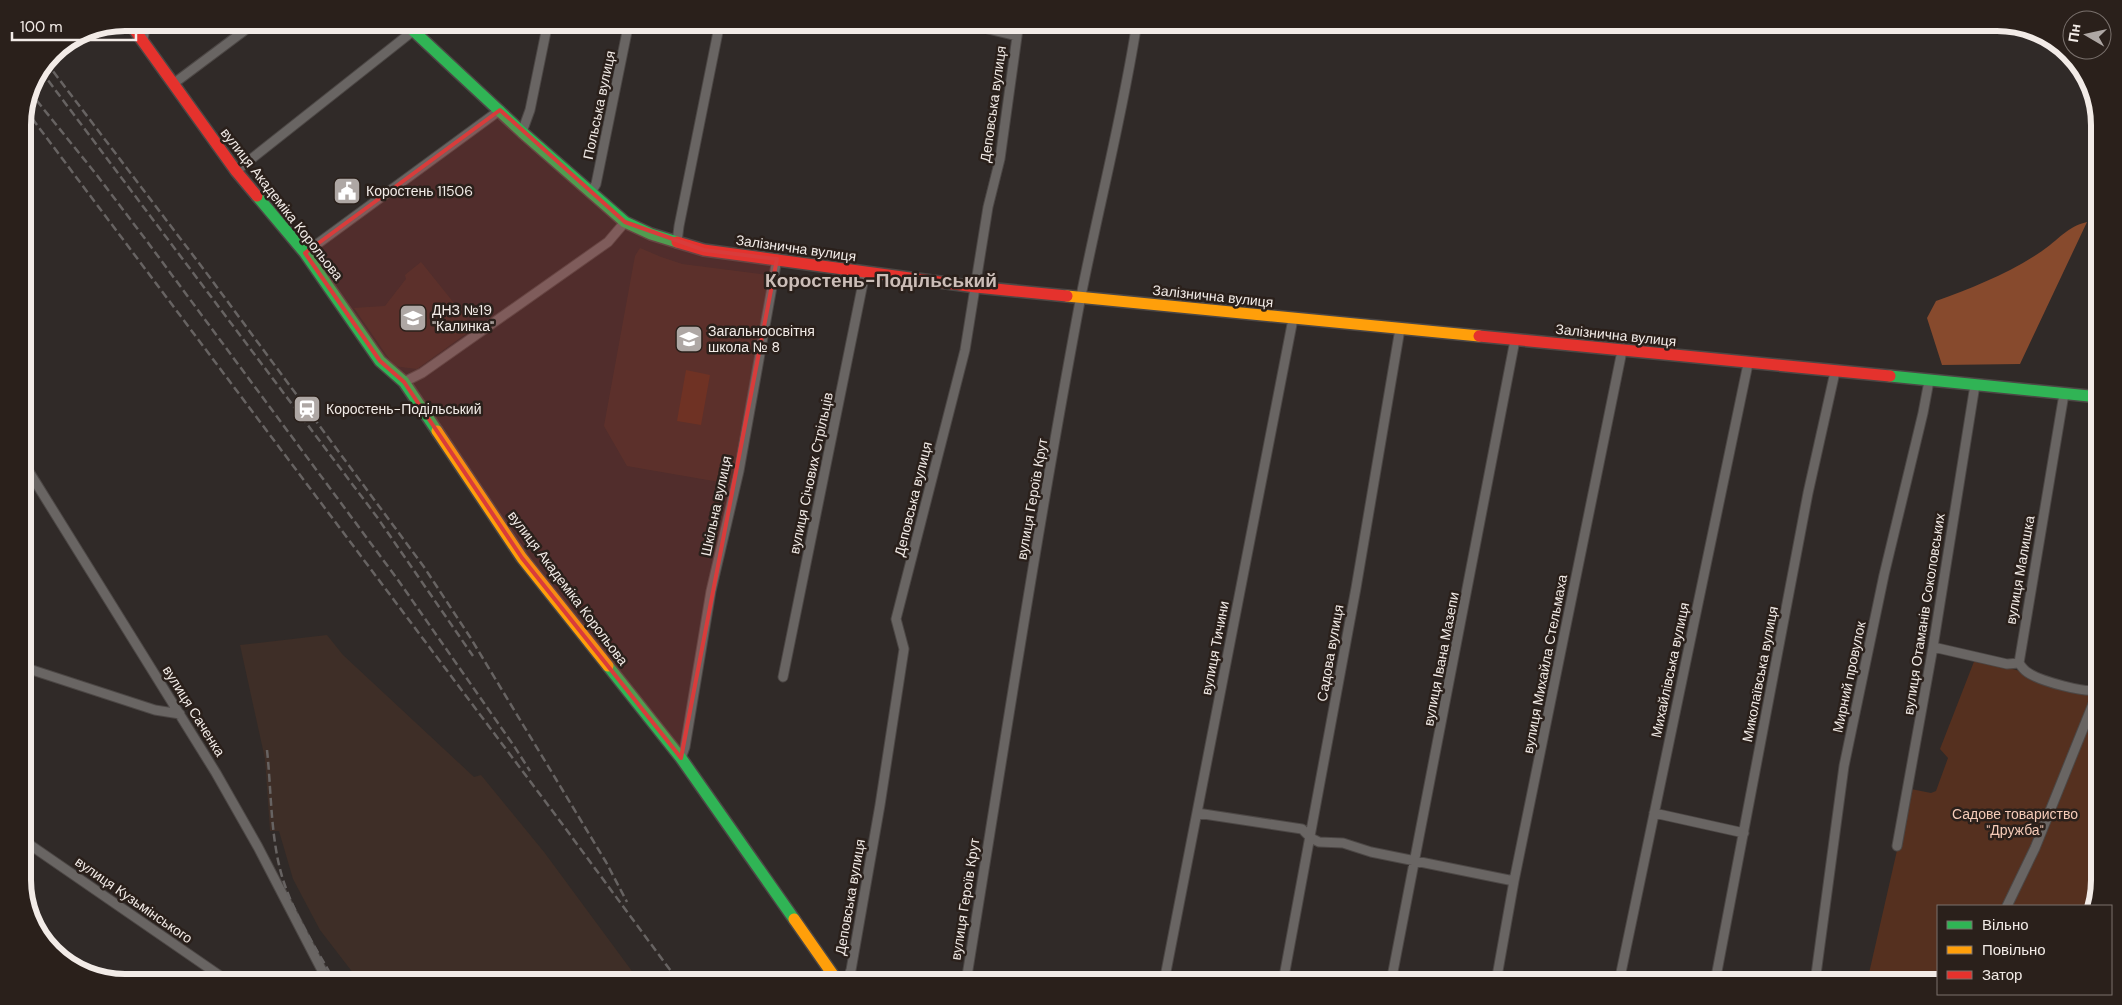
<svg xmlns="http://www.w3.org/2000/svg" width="2122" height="1005" viewBox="0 0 2122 1005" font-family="'DM Sans',sans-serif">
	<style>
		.built { fill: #3e2e27 }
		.green { fill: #55301f }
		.forest { fill: #874a2d }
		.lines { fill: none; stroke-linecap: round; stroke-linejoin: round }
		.street-casing { stroke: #4c4745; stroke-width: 11 }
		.fast-casing { stroke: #4c4745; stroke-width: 14 }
		.slow-casing { stroke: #4c4745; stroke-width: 14 }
		.jam-casing { stroke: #4c4745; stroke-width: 14 }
		.street { stroke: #696563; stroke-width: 9 }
		.fast { stroke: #30b455; stroke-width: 11 }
		.slow { stroke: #ff9f0a; stroke-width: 11 }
		.jam { stroke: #e5322d; stroke-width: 11 }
		.rail { stroke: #676362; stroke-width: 2.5; stroke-dasharray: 8 4; stroke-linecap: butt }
		.marked { fill: #d93c3b; fill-opacity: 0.2; stroke: #d93c3b; stroke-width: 4; stroke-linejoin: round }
		.labels { text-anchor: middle; stroke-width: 5; stroke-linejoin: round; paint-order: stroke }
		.street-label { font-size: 14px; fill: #f2ebe7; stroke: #2a201b }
		.poi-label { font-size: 14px; fill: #f2ebe7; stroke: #2a201b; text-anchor: start }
		.park-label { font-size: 14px; fill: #f5cbb8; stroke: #2a201b }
		.district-label { font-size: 19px; font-weight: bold; fill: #ccbeb8; stroke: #2a201b }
		.rim { fill: none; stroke: #f2ebe7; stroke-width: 6 }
	</style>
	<rect width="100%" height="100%" fill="#302a28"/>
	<path class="built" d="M640,248L661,257L682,264L768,275L748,403L731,484L627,466L604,426L635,256Z
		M421,262L474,328L417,369L394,366L354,308L385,306L406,279L405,275Z
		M327,635L343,655L474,777L481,775L544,852L640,982H360L320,930L293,879L279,831H270L265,759L240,645Z"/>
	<path class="green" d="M686,370L710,375L701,425L677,421Z
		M1975,659L2020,671L2085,694L2099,691V879L2093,906H1938V982H1867L1911,789L1931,793L1936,791L1948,758L1940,749Z"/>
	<path class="forest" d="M2087,222L2020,364L1942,365L1927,318L1936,301C1972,288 2010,273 2042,251C2057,241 2068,226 2087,222Z"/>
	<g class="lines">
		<g class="street-casing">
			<path id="street" d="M959,22L1017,36
				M143,40L146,22
				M173,84L256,22
				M522,132L530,110L548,22
				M236,171L413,31
				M591,192L596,184L629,22
				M677,242L679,226L720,22
				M305,253L500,110
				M404,382L422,373L608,242L625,222
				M2064,394L2019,663C2021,666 2024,670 2027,672C2038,680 2088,695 2099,689
				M23,462L216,773L258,847L328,982
				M1933,647L2007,664L2019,663
				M23,667L155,710L180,714
				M783,677L865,273
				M681,758L685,747L711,591L739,471L777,259
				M1197,813L1302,829L1311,838L1319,842L1343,843L1371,852L1514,881
				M1654,813L1744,833
				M23,840L229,982
				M1897,846L1933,647L1975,385
				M2007,906L2035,848L2095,699L2094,692
				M846,982L851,970L880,805L904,649L896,619L965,350L988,207L1000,159L1019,22
				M966,982C1003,754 1038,524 1081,296C1099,205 1123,114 1137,22
				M1164,982L1293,319
				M1283,982L1356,588L1400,329
				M1391,982L1515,340
				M1496,982L1514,881L1622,351
				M1619,982L1748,364
				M1715,982L1808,493L1835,372
				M1815,982L1844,766L1884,575L1923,413L1929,381"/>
		</g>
		<g class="fast-casing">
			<path id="fast" d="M404,22L522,132L625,222L651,234L677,242
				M257,196L305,253L380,361L404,382L437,431
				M1890,376L2099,397
				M608,666L681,758L794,919"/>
		</g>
		<g class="slow-casing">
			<path id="slow" d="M1067,296L1479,336
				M437,431L522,558L608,666
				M794,919L838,982"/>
		</g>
		<g class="jam-casing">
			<path id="jam" d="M129,22L236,171L257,196
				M677,242L704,250L976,287L1067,296
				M1479,336L1890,376"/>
		</g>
		<use href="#street" class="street"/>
		<use href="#fast" class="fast"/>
		<use href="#slow" class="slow"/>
		<use href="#jam" class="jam"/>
		<path class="rail" d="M46,62L205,271L424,567L470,637L606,862L627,902
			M41,71L377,517L473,656
			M29,91L96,174L146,240L398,580L514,746L530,771
			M25,109L557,817L679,982
			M267,750C272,796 270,848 287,891C299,923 319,953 335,982"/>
	</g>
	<path class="marked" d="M500,110L625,222L704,250L777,259L681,758L522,558L404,382L380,361L305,253Z"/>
	<defs>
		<g id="civic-square" transform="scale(1.4375)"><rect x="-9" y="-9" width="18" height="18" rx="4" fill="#aea7a4" stroke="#2a201b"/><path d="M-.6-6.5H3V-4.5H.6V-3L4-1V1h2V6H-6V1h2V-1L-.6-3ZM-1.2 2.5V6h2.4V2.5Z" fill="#fff"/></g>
		<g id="school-square" transform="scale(1.4375)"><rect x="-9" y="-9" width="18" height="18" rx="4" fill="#aea7a4" stroke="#2a201b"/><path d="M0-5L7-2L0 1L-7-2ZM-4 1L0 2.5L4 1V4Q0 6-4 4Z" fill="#fff"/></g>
		<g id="station-square" transform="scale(1.4375)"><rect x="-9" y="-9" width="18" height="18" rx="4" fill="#aea7a4" stroke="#2a201b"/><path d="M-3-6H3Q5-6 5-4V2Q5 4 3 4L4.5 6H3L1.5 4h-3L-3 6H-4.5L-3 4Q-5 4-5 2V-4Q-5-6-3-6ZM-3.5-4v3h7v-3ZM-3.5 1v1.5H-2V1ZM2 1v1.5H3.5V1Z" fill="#fff"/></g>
	</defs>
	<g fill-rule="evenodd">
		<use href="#civic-square" x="347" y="191"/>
		<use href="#school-square" x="413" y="318"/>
		<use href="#school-square" x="689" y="339"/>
		<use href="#station-square" x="307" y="409"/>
	</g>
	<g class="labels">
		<g class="street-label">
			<text transform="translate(993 104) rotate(-82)" y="5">Деповська вулиця</text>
			<text transform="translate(599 105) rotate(-78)" y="5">Польська вулиця</text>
			<text transform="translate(282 204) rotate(52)" y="5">вулиця Академіка Корольова</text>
			<text transform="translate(796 248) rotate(8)" y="5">Залізнична вулиця</text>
			<text transform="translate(1213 296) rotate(6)" y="5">Залізнична вулиця</text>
			<text transform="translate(1616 335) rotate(6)" y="5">Залізнична вулиця</text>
			<text transform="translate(811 473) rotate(-78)" y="5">вулиця Січових Стрільців</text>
			<text transform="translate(913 499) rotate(-76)" y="5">Деповська вулиця</text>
			<text transform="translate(1032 499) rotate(-80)" y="5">вулиця Героїв Крут</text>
			<text transform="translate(716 506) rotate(-78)" y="5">Шкільна вулиця</text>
			<text transform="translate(2020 570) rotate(-80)" y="5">вулиця Малишка</text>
			<text transform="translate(568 588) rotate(53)" y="5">вулиця Академіка Корольова</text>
			<text transform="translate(1924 614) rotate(-81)" y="5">вулиця Отаманів Соколовських</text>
			<text transform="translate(1215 648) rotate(-79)" y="5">вулиця Тичини</text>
			<text transform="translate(1330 653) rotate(-80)" y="5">Садова вулиця</text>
			<text transform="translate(1441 659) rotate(-79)" y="5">вулиця Івана Мазепи</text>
			<text transform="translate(1545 664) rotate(-79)" y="5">вулиця Михайла Стельмаха</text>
			<text transform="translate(1670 670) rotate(-78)" y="5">Михайлівська вулиця</text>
			<text transform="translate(1760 674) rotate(-79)" y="5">Миколаївська вулиця</text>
			<text transform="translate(1849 677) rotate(-78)" y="5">Мирний провулок</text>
			<text transform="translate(194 711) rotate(58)" y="5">вулиця Саченка</text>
			<text transform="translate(850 897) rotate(-80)" y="5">Деповська вулиця</text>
			<text transform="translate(965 899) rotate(-81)" y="5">вулиця Героїв Крут</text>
			<text transform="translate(134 900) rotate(35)" y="5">вулиця Кузьмінського</text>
		</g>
		<g class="poi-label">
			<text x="366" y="196">Коростень 11506</text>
			<text x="432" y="315">ДНЗ №19<tspan x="432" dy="16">"Калинка"</tspan></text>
			<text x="708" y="336">Загальноосвітня<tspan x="708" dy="16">школа № 8</tspan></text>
			<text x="326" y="414">Коростень-Подільський</text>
		</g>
		<g class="park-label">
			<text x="2015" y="819">Садове товариство<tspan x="2015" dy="16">"Дружба"</tspan></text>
		</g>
		<g class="district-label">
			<text x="881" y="287">Коростень-Подільський</text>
		</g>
	</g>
	<path d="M0 0H2122V1005H0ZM125 31H1997A94 94 0 0 1 2091 125V880A94 94 0 0 1 1997 974H125A94 94 0 0 1 31 880V125A94 94 0 0 1 125 31Z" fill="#2a201b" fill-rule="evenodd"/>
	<path class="rim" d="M125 31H1997A94 94 0 0 1 2091 125V880A94 94 0 0 1 1997 974H125A94 94 0 0 1 31 880V125A94 94 0 0 1 125 31Z"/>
	<rect x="1937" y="905" width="175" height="90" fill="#2a201b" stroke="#7a716d"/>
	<rect x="1947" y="921" width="25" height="8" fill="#30b455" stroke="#7a716d"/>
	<text x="1982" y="930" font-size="15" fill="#f2ebe7">Вільно</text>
	<rect x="1947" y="946" width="25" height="8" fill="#ff9f0a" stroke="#7a716d"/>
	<text x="1982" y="955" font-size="15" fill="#f2ebe7">Повільно</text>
	<rect x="1947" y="971" width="25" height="8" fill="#e5322d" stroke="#7a716d"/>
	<text x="1982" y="980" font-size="15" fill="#f2ebe7">Затор</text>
	<g transform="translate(2087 35) rotate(279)"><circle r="24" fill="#2a201b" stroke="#7a716d"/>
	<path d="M0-4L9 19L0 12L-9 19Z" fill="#aea7a4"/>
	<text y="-8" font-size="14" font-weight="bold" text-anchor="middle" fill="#f2ebe7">Пн</text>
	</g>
	<path d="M12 32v8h124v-8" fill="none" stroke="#f2ebe7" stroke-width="2.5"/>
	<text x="20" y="32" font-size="15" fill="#f2ebe7" stroke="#2a201b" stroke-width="4" paint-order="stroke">100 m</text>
</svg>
